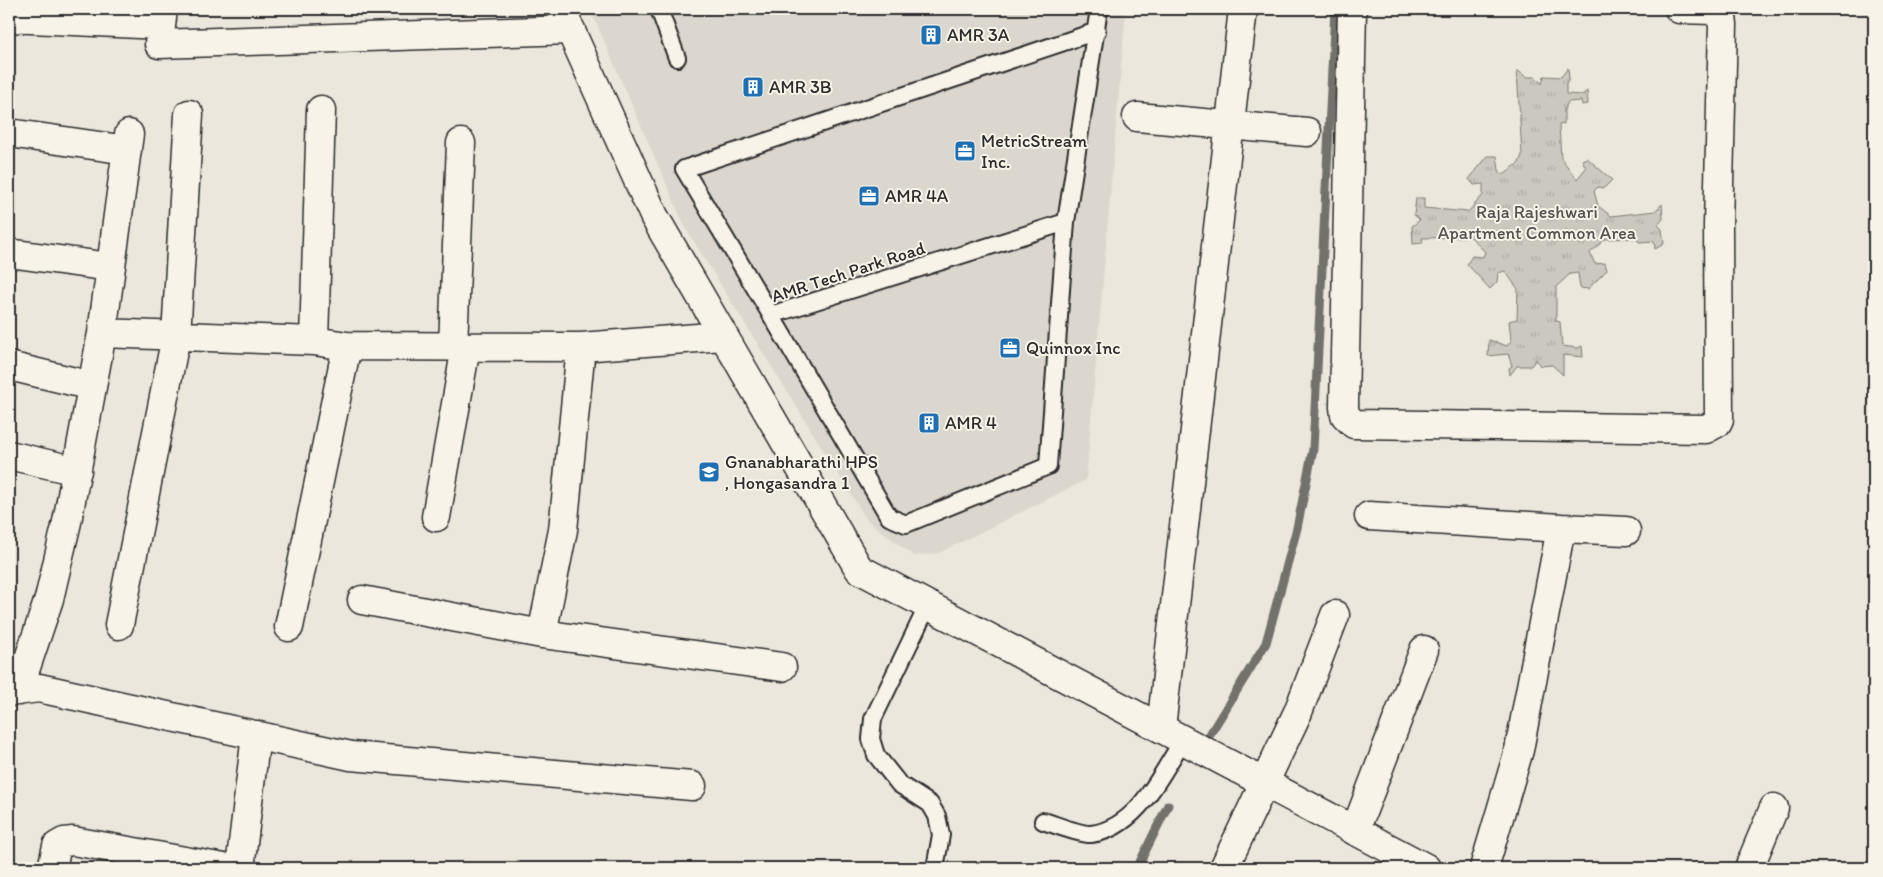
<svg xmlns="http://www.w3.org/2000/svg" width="1883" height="877" viewBox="0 0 1883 877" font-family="Itim,sans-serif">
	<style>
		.built { fill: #dbd7ce }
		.grass { fill: url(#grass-tufts); stroke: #7b7a75 }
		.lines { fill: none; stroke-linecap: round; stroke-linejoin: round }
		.stream { stroke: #72716c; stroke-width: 9 }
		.lane-casing { stroke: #2b2b2b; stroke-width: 20 }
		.street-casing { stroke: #2b2b2b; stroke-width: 31 }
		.secondary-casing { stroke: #2b2b2b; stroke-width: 31 }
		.lane { stroke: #f7f3e8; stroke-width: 16 }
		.street { stroke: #f7f3e8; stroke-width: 28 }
		.secondary { stroke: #f7f3e8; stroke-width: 28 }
		.labels { text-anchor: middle; stroke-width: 4; stroke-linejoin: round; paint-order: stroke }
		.poi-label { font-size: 18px; fill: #2b2b2b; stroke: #f7f3e8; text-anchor: start }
		.park-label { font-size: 18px; fill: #535250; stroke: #f7f3e8 }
		.street-label { font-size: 18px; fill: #2b2b2b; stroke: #f7f3e8 }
	</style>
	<defs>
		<pattern id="grass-tufts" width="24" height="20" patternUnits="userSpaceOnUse" patternTransform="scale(1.25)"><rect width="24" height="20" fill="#cbc8bf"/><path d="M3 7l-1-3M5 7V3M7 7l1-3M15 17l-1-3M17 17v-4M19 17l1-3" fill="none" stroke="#aeaca4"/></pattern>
	</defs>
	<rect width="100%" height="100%" fill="#ebe7dd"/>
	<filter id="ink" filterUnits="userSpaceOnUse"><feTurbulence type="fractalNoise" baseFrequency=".02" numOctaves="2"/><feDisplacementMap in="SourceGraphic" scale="10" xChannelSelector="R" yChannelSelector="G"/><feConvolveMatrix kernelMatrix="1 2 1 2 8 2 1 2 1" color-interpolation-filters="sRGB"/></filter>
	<g filter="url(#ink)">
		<path class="built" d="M590,9H1126L1086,480L939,553L914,556L867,520L686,229Z"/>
		<path class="grass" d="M1568,68L1569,79L1566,83V94L1582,95L1587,91L1588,104L1582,105L1581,101L1568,102L1564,110V124L1559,125L1561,158L1577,179L1586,168L1582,160L1587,158L1612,180L1604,188L1598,187L1594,191L1598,206L1611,216L1655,211L1662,204L1663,219L1658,225L1662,229L1664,244L1655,249L1654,241L1639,242L1636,238L1605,239L1590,253L1595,264L1605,263L1607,270L1588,289L1580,288L1578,273L1570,274L1556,287V321L1560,322L1562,346L1578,348L1582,346L1583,357L1563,355V375L1552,365L1540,366L1536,359L1531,366H1517L1510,375L1509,368L1512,366L1508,354L1488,356L1489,340L1507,346L1511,341L1509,321L1517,319L1518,289L1505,271L1498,273L1497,282L1490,289L1467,264L1472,256L1483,257L1485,252L1471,237L1422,238L1423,243L1413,244L1412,226L1420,220L1414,215L1416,198H1424V208L1468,212L1483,195V184L1474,185L1469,179L1488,156H1497L1499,170L1502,175L1519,163L1522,155L1517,70L1526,77H1536L1542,84L1544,76L1561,77Z"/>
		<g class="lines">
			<path class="stream" d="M1207,739L1266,643L1297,528L1313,449L1335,9
				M1137,868L1168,805"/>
			<g class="lane-casing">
				<path id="lane" d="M659,9L677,58
					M1066,222L771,315L889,517L906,524L1048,466L1066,222L1099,9
					M771,315L684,169L1097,31
					M928,605L873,719L871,739L876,755L899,784L930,804L937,816L941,835L935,868
					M1043,821C1054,824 1081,835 1091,834C1138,828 1161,774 1183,740"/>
			</g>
			<g class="street-casing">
				<path id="street" d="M163,9L159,44L571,30
					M1352,9L1344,407L1345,415L1354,424L1706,429L1717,423L1719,419L1718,225L1723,24L1722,18L1712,10L1679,9
					M9,18L161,25
					M1137,117L1307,132
					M9,133L127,150
					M9,253L110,267
					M102,333L314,341L347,346L581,347L723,336
					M314,341L321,110
					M453,347L461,143
					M9,366L92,386
					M9,455L77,471
					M1369,516L1561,528L1519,750L1484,868
					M436,517L466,347
					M1561,528L1626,531
					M362,600L542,634L782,667
					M119,625L176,336L189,114
					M289,627L347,346
					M542,634L563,530L581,347
					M18,691L49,599L67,522L102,333L129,134
					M9,692L39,688L351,756L692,786
					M1161,728L1243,9
					M1355,831L1424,650
					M52,868L57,846L64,842L73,841L224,868
					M240,868L256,735
					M1224,868L1298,712L1335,615
					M1749,868L1774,808"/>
			</g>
			<g class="secondary-casing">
				<path id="secondary" d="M561,9L654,216L859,569L1426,868"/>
			</g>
			<use href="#lane" class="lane"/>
			<use href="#street" class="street"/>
			<use href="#secondary" class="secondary"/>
		</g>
	</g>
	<defs>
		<g id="building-square" transform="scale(1.125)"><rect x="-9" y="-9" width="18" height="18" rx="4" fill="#1f6fb2" stroke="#f7f3e8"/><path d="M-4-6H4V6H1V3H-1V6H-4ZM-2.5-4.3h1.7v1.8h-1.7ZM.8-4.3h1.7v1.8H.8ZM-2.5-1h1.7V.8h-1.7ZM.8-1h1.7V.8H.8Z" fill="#fff"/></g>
		<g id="office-square" transform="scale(1.125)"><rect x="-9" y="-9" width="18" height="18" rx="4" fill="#1f6fb2" stroke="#f7f3e8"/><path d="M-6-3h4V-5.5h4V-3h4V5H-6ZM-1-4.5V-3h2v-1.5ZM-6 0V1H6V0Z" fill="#fff"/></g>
		<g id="school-square" transform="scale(1.125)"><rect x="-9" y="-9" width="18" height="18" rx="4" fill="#1f6fb2" stroke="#f7f3e8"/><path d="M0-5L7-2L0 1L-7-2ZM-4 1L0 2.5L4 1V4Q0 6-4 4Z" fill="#fff"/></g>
	</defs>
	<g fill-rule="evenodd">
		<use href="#building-square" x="931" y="35"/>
		<use href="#building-square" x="753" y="87"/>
		<use href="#office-square" x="965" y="151"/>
		<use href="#office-square" x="869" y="196"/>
		<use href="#office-square" x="1010" y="348"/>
		<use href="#building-square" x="929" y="423"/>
		<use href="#school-square" x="709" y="472"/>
	</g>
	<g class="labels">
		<g class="poi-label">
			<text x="947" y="41">AMR 3A</text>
			<text x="769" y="93">AMR 3B</text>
			<text x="981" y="147">MetricStream<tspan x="981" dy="21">Inc.</tspan></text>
			<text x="885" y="202">AMR 4A</text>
			<text x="1026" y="354">Quinnox Inc</text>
			<text x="945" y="429">AMR 4</text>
			<text x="725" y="468">Gnanabharathi HPS<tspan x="725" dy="21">, Hongasandra 1</tspan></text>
		</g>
		<g class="park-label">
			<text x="1537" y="218">Raja Rajeshwari<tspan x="1537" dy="21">Apartment Common Area</tspan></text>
		</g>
		<g class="street-label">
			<text transform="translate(848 272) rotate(-18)" y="6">AMR Tech Park Road</text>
		</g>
	</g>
	<rect width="1883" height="877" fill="none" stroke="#f7f3e8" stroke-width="30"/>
	<rect x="15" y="15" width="1853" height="847" fill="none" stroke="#2b2b2b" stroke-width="2" filter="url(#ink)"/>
</svg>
